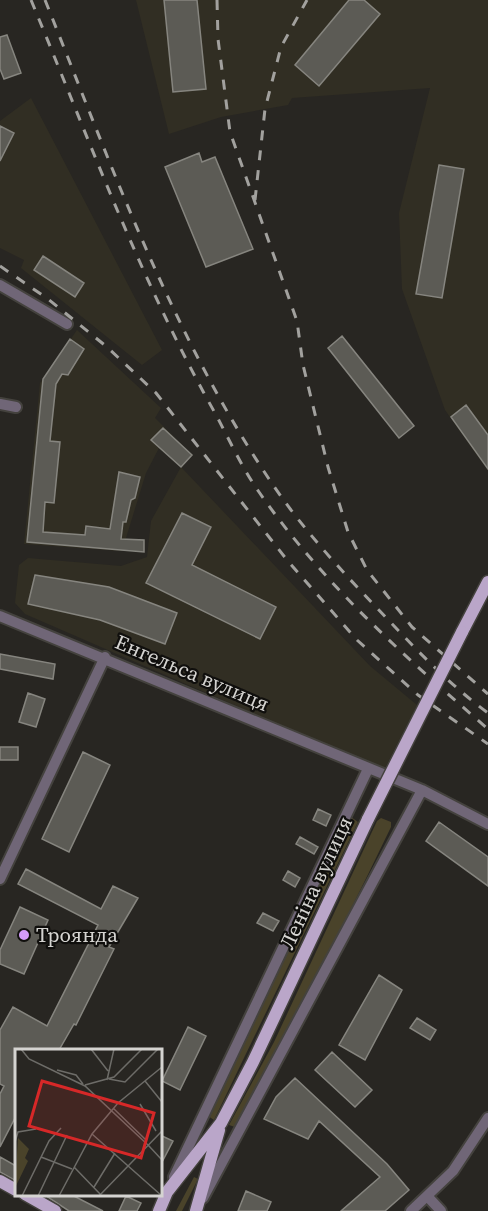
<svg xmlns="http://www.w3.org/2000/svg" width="488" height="1211" viewBox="0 0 488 1211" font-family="'Source Serif 4',serif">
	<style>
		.built { fill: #312e23 }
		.green { fill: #4a432a }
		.building { fill: #5c5b55; stroke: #86857f; stroke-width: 1.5 }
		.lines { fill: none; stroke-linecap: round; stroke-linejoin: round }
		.minor-casing { stroke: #44423e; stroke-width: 14 }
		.major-casing { stroke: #44423e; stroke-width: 15 }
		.minor { stroke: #706677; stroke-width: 10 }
		.major { stroke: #baa6c9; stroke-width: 12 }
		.rail { stroke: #a2a19e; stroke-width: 3; stroke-dasharray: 10 10; stroke-linecap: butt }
		.major-bridge-casing { stroke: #44423e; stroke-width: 15; stroke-linecap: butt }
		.major-bridge { stroke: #baa6c9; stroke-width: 12 }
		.poi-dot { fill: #d49cfb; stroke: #100f0d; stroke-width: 2 }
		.labels { text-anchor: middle; stroke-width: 4.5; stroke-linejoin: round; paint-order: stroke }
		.street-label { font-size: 21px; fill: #d5d4d1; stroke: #100f0d }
		.poi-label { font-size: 21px; fill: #d5d4d1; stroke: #100f0d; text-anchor: start }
		.inset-road { fill: none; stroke: #6d6c68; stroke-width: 1.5 }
		.view { fill: #d62828; fill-opacity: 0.15; stroke: #d62828; stroke-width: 3 }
		.inset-edge { fill: none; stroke: #d5d4d1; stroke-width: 3 }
	</style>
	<rect width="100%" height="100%" fill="#282622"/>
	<path class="built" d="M136,0H488V471L445,410L402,289L399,213L430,88L292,98L288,105L221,117L169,134Z
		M31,98L162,350L142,365L21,268L24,260L0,248V121Z
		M77,330L161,408L155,418L192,455L181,467L370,666L417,705L384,770L25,614L15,603L19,565L28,558L121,566L147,557L151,521L181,467L159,448L146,473L122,551L24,544L40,383Z"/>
	<path class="green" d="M351,817L358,822L214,1120L208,1116Z
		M381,818L391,822V827C342,929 291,1029 235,1127L229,1125L274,1042L377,821Z
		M194,1177L198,1179L182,1211H176Z"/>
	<path class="building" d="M164,0H197L206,89L173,92Z
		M349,0H364L380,14L319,86L295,65Z
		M7,35L21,73L4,79L0,69V37Z
		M0,126L14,133L0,161Z
		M199,153L202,162L215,157L253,249L206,267L165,167Z
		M439,165L464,169L442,298L416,294Z
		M43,256L84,283L75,297L34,270Z
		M342,336L414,426L399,438L328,348Z
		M70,339L84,349L68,375L62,374L56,384L50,441L60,442L54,503L45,502L43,532L85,535L86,526L110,529L119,472L140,477L135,498L131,500L126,522H123L121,539L144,540V552L27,542L43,379Z
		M466,405L488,435V469L451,417Z
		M163,428L192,455L181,467L151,440Z
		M182,513L211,527L192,565L276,607L260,639L146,583Z
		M35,575L109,587L177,613L165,644L100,620L28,604Z
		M0,654L55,664L53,679L0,669Z
		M28,693L45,699L36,727L19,722Z
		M0,747H18V760H0Z
		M83,752L110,765L69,852L42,839Z
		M318,809L331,815L326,826L313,820Z
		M439,822L488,857V886L426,841Z
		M300,837L318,847L314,854L296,844Z
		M26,869L101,909L113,886L138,898L109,947L114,949L76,1025L74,1024L59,1050H16V1116L0,1147V1094L4,1086L0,1084V1030L13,1007L47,1026L98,925L18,884Z
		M288,871L300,878L295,887L283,880Z
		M20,907L48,920L24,974L0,964V950Z
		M263,913L279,921L273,931L257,923Z
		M379,975L402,990L365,1060L339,1045Z
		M417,1018L436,1030L430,1040L410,1028Z
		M188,1027L206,1036L180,1090L162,1081Z
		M332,1052L372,1090L355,1107L315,1070Z
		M295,1078L387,1164L409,1190L385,1211H341L380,1177L319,1121L308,1139L264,1119L276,1097Z
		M160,1135L173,1141L160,1166Z
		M0,1157L16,1166V1181L0,1172Z
		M246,1191L271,1202L267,1211H238Z
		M43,1194H70L103,1211H69Z
		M126,1196L141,1203L137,1211H119Z"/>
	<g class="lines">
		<g class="minor-casing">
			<path id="minor" d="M0,285L67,324
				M0,404L16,407
				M0,616L422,790L488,824
				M0,879L105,657
				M174,1177L368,769
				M428,1197L441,1211
				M203,1198L422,790
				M411,1211L453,1171L488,1118"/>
		</g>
		<g class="major-casing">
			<path id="major" d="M462,632L488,582
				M0,1181L16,1190
				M25,1194L55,1211
				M159,1211L167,1192L221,1123L253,1062L368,819
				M196,1211L219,1130"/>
		</g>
		<use href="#minor" class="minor"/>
		<use href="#major" class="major"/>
		<path class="rail" d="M31,0C89,139 141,282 215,413C229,439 242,468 259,492C323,584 404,656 488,729
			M45,0C111,164 170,331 269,479C300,526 338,567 376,607C412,645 446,682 488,713
			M217,0L218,39L230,132L297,321L303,365L328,467L348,532L367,570L412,627L488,694
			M255,200L265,109L281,47L307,0
			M0,266L48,299L107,347L156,393L287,560L357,640L418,695L488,744"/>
		<g class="major-bridge-casing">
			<path id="major-bridge" d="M368,819L462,632"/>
		</g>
		<use href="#major-bridge" class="major-bridge"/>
	</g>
	<circle class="poi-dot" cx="24" cy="935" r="6"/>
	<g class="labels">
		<g class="street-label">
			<text transform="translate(192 673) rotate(23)" y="7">Енгельса вулиця</text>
			<text transform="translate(316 883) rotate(-65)" y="7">Леніна вулиця</text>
		</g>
		<g class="poi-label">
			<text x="36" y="942">Троянда</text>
		</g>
	</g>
	<g transform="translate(15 1049)">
		<rect width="147" height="147" fill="#282622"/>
		<path d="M3,89L14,100L10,109L13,112L0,139Z" fill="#4a432a"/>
		<path class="inset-road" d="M6,0L14,10L70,37L134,97M76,0L93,22M42,21L61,26L68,35M94,30L110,33L143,0M92,31L99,0M130,32L147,53M70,36L99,28L127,0M125,55L141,82M98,59L131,91M77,85L147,147M0,93L3,83L21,80M134,97L147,111M26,108L57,120M59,118L86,146M79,138L100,104M7,147L34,92L46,79M23,147L52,86M44,147L77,85L103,54L147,18M84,147L147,82"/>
		<path class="view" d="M27,32L139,64L126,109L14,77Z"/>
		<rect width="147" height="147" class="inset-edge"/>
	</g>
</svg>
